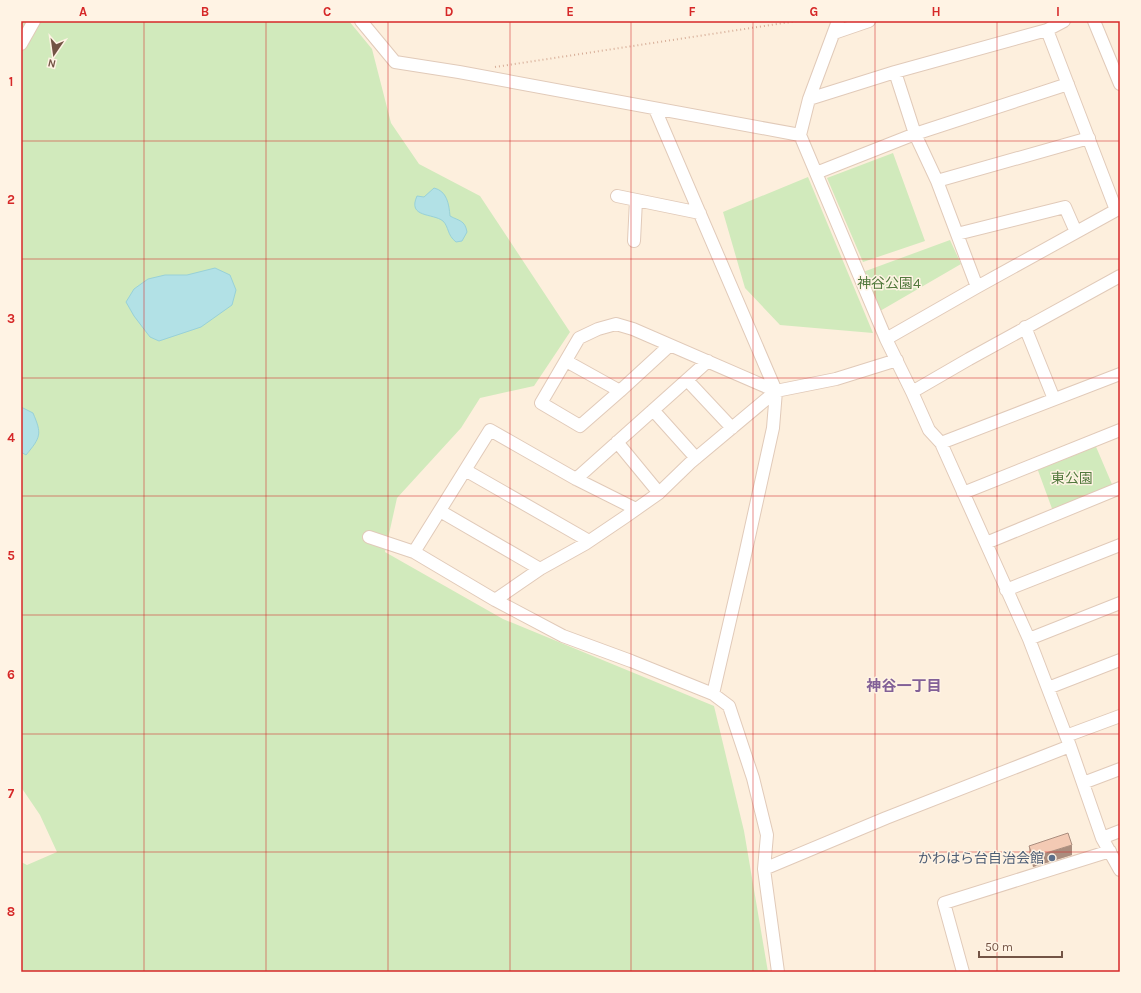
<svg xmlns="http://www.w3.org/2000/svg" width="1141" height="993" viewBox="0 0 1141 993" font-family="Karla,'Noto Sans JP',sans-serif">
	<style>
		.green { fill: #d1eabc }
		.water { fill: #b2e1e6; stroke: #98d1d8 }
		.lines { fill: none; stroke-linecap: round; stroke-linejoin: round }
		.minor-casing { stroke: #e1cab9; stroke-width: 14 }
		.path { stroke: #d7ae98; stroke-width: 2; stroke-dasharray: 1 3; stroke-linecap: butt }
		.minor { stroke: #fff; stroke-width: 12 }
		.wall { fill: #d1ae9b }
		.shaded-wall { fill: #aa8d7e }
		.building { fill: #f3cab4; stroke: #aa8d7e }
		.grid { fill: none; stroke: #d62828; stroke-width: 1; stroke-opacity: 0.55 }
		.service-dot { fill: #5c6f8a; stroke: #fff3e4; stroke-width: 1.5 }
		.labels { text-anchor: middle; stroke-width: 3; stroke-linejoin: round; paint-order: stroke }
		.park-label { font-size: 14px; fill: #52793d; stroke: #fff3e4 }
		.service-label { font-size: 14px; fill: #4e5e75; stroke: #fff3e4; text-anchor: end }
		.neighbourhood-label { font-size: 15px; font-weight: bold; fill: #826097; stroke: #fff3e4 }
		.neatline { fill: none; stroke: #d62828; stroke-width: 1.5 }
		.grid-label { font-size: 13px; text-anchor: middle; font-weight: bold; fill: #d62828 }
	</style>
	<rect width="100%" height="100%" fill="#fdefdd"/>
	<path class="green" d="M21,21H349L372,49L391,123L419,164L480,196L570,332L534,386L480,398L461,428L397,498L385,552L503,619L714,706L744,831L768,972H21V862L27,865L57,852L40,815L21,787Z
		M893,153L925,241L863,262L827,178Z
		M808,177L873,333L780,325L745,288L723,212Z
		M950,240L961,264L880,311L863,272Z
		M1094,442L1114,489L1054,514L1036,465Z"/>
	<path class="water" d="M434,188C447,191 449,204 450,216C459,221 465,220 467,232L462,241L456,242C447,235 449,227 443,221C433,213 407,218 417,196L424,197Z
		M215,268L230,275L236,290L232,305L201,327L159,341L150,337L134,316L126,302L134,289L148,279L165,275H187Z
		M21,407L33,413C42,434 41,437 26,455L21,452Z"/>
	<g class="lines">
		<g class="minor-casing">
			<path id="minor" d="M361,21L395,62L459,72L800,135
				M838,21L809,99L800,135L886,339L912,392L929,430L941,443L1029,639L1070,746L1102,838L1120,870
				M1094,21L1120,84
				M1047,30L1116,210
				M834,33L869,21
				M21,44L34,21
				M895,72L915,134L937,181L977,287
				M809,99L895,72L1047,30L1064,21
				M655,109L776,391L773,428L743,564L713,694
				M816,173L915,134L1068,84
				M937,181L1089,138
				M617,196L700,213
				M957,234L1065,207L1076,232
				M634,241L636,200
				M1025,327L1054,399
				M886,339L977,287L1120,208
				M669,346L620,391L580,426L541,403L579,338L598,329L616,324L633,329L776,391
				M566,361L620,391
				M687,380L732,428
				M912,392L969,359L1120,276
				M653,410L696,458
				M617,442L659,493
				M941,443L1120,374
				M465,470L589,541
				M576,479L708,361
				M963,493L1120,430
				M440,511L540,569
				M369,537L414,552L495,600L563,636L631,661L713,694L729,706L753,778L767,835L764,869L778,972
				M986,543L1120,488
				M414,552L490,430L576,479L636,509
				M1006,590L1120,545
				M495,600L540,569L585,544L625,517L659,493L690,463L776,391L836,379L897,360
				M1029,639L1120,603
				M1048,688L1120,660
				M1066,736L1120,716
				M1083,783L1120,769
				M1102,838L1120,831
				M764,869L886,818L1070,746
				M963,972L944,903L1110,851"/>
		</g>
		<path class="path" d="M495,67L797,21"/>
		<use href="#minor" class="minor"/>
	</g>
	<path class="wall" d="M1029,846L1072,855L1033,867L1029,856Z"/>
	<path class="shaded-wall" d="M1072,845V855L1033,867V857Z"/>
	<path class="building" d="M1068,833L1072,845L1033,857L1029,846Z"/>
	<path class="grid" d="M144,21V972M266,21V972M388,21V972M510,21V972M631,21V972M753,21V972M875,21V972M997,21V972M21,141H1120M21,259H1120M21,378H1120M21,496H1120M21,615H1120M21,734H1120M21,852H1120"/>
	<circle class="service-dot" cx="1052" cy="858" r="4"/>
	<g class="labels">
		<g class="park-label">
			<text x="889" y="288">神谷公園4</text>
			<text x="1072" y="483">東公園</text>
		</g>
		<g class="service-label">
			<text x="1044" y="863">かわはら台自治会館</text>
		</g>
		<g class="neighbourhood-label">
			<text x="904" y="691">神谷一丁目</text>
		</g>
	</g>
	<rect width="1141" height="993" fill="none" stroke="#fff3e4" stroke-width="44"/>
	<g transform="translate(54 54) rotate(193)" stroke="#fff3e4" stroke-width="3" paint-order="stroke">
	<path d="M0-3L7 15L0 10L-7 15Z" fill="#735445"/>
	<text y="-6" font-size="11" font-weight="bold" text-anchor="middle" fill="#735445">N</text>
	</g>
	<path d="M979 951v6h83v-6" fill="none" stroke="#735445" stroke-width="2"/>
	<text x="985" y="951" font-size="12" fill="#735445" stroke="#fff3e4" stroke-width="3" paint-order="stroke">50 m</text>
	<rect x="22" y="22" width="1097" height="949" class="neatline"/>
	<g class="grid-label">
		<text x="83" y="16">A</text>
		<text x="205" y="16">B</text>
		<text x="327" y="16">C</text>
		<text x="449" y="16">D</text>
		<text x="570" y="16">E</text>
		<text x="692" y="16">F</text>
		<text x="814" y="16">G</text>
		<text x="936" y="16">H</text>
		<text x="1058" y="16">I</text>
		<text x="11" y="86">1</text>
		<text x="11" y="204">2</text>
		<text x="11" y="323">3</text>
		<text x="11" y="442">4</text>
		<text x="11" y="560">5</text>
		<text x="11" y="679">6</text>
		<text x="11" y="798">7</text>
		<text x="11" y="916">8</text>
	</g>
</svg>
